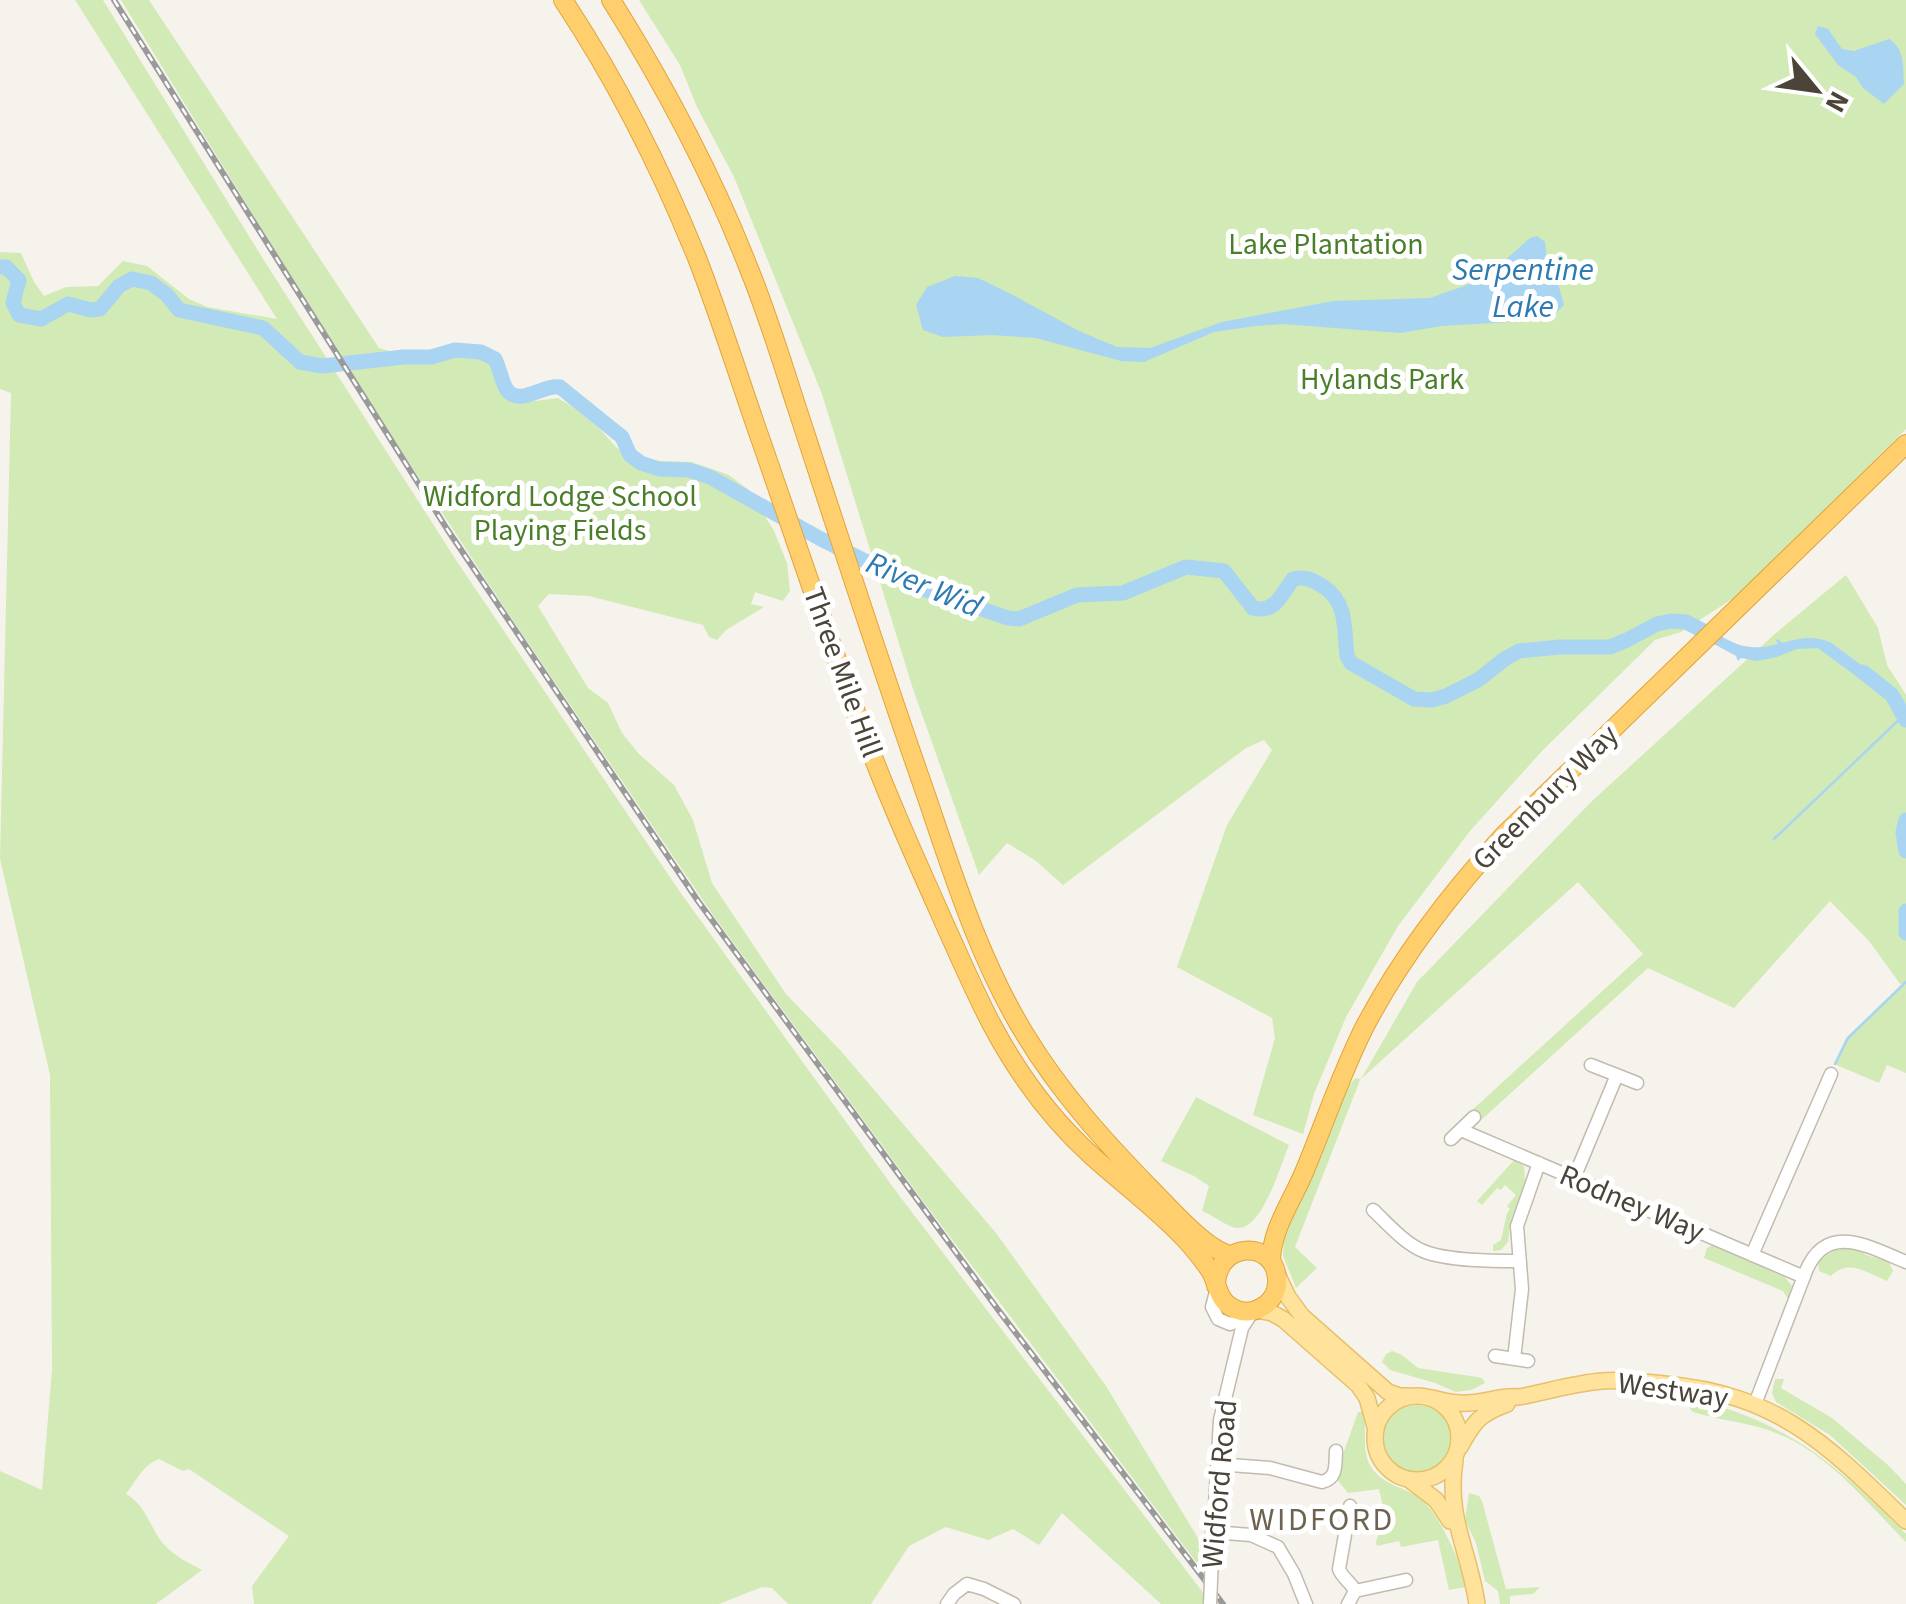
<svg xmlns="http://www.w3.org/2000/svg" width="1906" height="1604" viewBox="0 0 1906 1604" font-family="'Source Sans 3',sans-serif">
	<style>
		.green { fill: #d2eab5 }
		.water { fill: #a9d4f2 }
		.lines { fill: none; stroke-linecap: round; stroke-linejoin: round }
		.stream { stroke: #a9d4f2; stroke-width: 2.5 }
		.river { stroke: #a9d4f2; stroke-width: 15 }
		.minor-casing { stroke: #c2bbae; stroke-width: 15 }
		.major-casing { stroke: #e6c16a; stroke-width: 18 }
		.highway-casing { stroke: #e0a43c; stroke-width: 20 }
		.minor { stroke: #fff; stroke-width: 12 }
		.major { stroke: #ffe39c; stroke-width: 15 }
		.highway { stroke: #ffcf6e; stroke-width: 18 }
		.rail-casing { stroke: #9a9a9a; stroke-width: 6 }
		.rail { stroke: #fff; stroke-width: 2.5; stroke-dasharray: 8; stroke-linecap: butt }
		.minor-bridge-casing { stroke: #c2bbae; stroke-width: 15; stroke-linecap: butt }
		.minor-bridge { stroke: #fff; stroke-width: 12 }
		.labels { text-anchor: middle; stroke-width: 10; stroke-linejoin: round; paint-order: stroke }
		.park-label { font-size: 30px; fill: #4a7f2a; stroke: #fff }
		.street-label { font-size: 30px; fill: #4b4439; stroke: #fff }
		.water-label { font-size: 32px; font-style: italic; fill: #2e7ab2; stroke: #fff }
		.neighbourhood-label { font-size: 32px; letter-spacing: 2.5px; fill: #6e6250; stroke: #fff }
	</style>
	<rect width="100%" height="100%" fill="#f6f3ec"/>
	<path class="green" d="M75,0H103L265,262L456,560L680,892L898,1194L1205,1595V1604H1161L1062,1513L1039,1545L1013,1529L988,1540L946,1527L909,1546L871,1604H788L772,1588L762,1587L719,1604H254L252,1586L289,1536L189,1469L183,1471L159,1459C143,1465 136,1481 126,1494C145,1505 149,1524 161,1541C172,1555 187,1562 202,1570L156,1604H0V1471L42,1490L52,1370L50,1075L0,859L11,393L0,389V252L21,253L34,282L44,296L66,287L98,286L123,261L147,266L189,299L207,307L277,319Z
		M121,0H149L379,348L427,362L453,344L490,348L491,367L507,396L520,403L558,398L576,409L601,430L616,447L632,460L692,462L729,475L749,490L774,531L787,563L790,591L783,601L755,592L751,604L764,607L726,630L717,640L709,637L703,625L589,596L549,594L538,606L588,688L608,703L622,733L638,753L674,785L693,820L712,883L786,994L841,1051L996,1233L1106,1386L1207,1553L1206,1575L926,1205L713,915L512,619L352,376Z
		M639,0H1906V429L1743,592L1681,632L1655,640L1543,750L1470,831L1398,926L1346,1017L1314,1094L1303,1134L1253,1115L1275,1038L1272,1018L1177,967L1227,825L1272,750L1264,740L1246,748L1063,885L1036,861L1007,843L979,875L913,689L822,394L734,177L697,107L680,65Z
		M1846,575L1878,628L1887,665L1906,695V1073L1887,1065L1879,1083L1834,1064L1846,1038L1901,985L1869,941L1830,901L1734,1008L1648,968L1479,1122L1470,1112L1643,954L1578,882L1360,1080L1295,1247L1317,1268L1296,1288L1283,1256L1284,1237L1310,1181L1347,1089L1355,1078L1361,1079L1417,982L1591,802L1777,632Z
		M1196,1097L1289,1145C1281,1163 1263,1230 1237,1228C1230,1228 1212,1215 1202,1211L1209,1186L1194,1176L1161,1161Z
		M1515,1159L1524,1166L1525,1181L1511,1220L1508,1242L1501,1250L1493,1251V1245L1501,1240L1507,1213L1510,1209L1507,1206L1516,1195L1505,1185L1501,1190L1497,1188L1482,1205L1477,1201Z
		M1713,1245L1784,1276L1792,1286L1788,1299L1783,1291L1704,1258L1707,1248Z
		M1838,1248L1859,1250L1866,1255L1889,1262L1893,1271L1887,1281C1867,1273 1849,1258 1831,1276L1819,1271L1818,1261Z
		M1392,1351L1402,1355L1418,1368L1477,1377L1482,1378L1485,1383L1471,1390L1456,1392L1435,1383L1390,1370L1382,1362L1386,1354Z
		M1775,1379H1784L1781,1388L1832,1418L1889,1466L1906,1484V1505L1830,1435L1776,1402L1772,1393Z
		M1690,1398C1791,1423 1835,1464 1906,1534V1542C1867,1503 1828,1453 1776,1433C1750,1422 1720,1421 1693,1412L1686,1404Z
		M1382 1440a35 35 0 1 1 70 0a35 35 0 1 1-70 0Z
		M1358,1412H1364C1367,1431 1361,1450 1371,1467C1383,1485 1402,1486 1418,1497C1438,1510 1462,1564 1466,1587L1449,1590L1438,1540L1401,1547L1399,1541L1377,1546L1376,1542L1385,1515L1379,1489L1348,1493L1335,1477Z
		M1469,1493L1479,1496L1482,1501L1506,1589L1540,1587L1533,1594L1510,1596V1604H1500L1498,1591L1485,1581L1476,1543L1465,1520Z"/>
	<path class="water" d="M1818,26L1828,29L1842,49L1854,51L1889,39C1905,49 1903,66 1904,84L1884,104L1863,88L1856,77L1838,65L1815,34Z
		M1537,236L1545,242L1547,261L1557,280L1564,305L1555,314L1542,320L1442,326L1400,333L1282,324L1256,326L1214,332L1144,362L1121,361L1036,338L992,335L943,337L923,330L916,305L927,287L955,276L978,278L1011,294L1079,331L1117,347L1150,348L1222,322L1333,301L1430,298L1484,279L1530,238Z
		M1700,624C1728,640 1744,654 1778,644L1776,640L1778,639L1782,643C1800,638 1812,635 1830,642L1879,678L1872,688L1818,648L1797,649L1777,657L1757,661L1741,658L1738,661L1736,656L1692,632Z"/>
	<g class="lines">
		<path class="stream" d="M1774,839L1904,715
			M1835,1064L1848,1038L1906,982"/>
		<path class="river" d="M0,267H6L19,280L13,303L19,315L41,319L68,304L91,310L100,309L119,286L132,279L151,283L167,295L179,310L263,328L300,362L322,366L404,357H431L455,350L481,352L495,359C499,367 503,385 507,390C520,407 543,384 560,387L622,437L630,455L641,463L659,469L689,470L710,477L819,538L917,587L1008,618L1019,619L1077,595L1123,593L1186,567L1224,571L1253,608C1275,614 1282,594 1293,579C1305,576 1313,580 1324,587C1348,603 1344,631 1347,656L1351,663L1414,699L1432,700L1446,696L1478,680L1506,658L1519,651L1560,647H1610L1627,640L1657,624L1671,621L1686,622L1715,637
			M1863,672L1892,695L1906,720
			M1906,820L1903,832L1906,851
			M1906,911V933"/>
		<g class="minor-casing">
			<path id="minor" d="M1591,1065L1637,1083
				M1461,1130L1804,1277
				M1451,1139L1474,1117
				M1574,1178L1617,1075
				M1373,1210C1388,1224 1404,1243 1423,1251C1447,1261 1494,1261 1520,1261
				M1752,1255L1831,1074
				M1217,1288L1212,1307L1218,1319L1230,1324L1246,1318
				M1495,1356L1528,1361
				M1514,1359L1522,1289L1517,1226L1539,1163
				M1755,1404L1806,1271C1827,1221 1869,1247 1906,1262
				M1217,1464L1270,1468L1322,1482C1338,1478 1335,1464 1336,1451
				M1212,1532L1251,1535L1278,1547L1294,1574L1306,1604
				M1212,1557L1220,1420L1242,1328L1253,1311
				M1355,1591L1406,1580
				M947,1604L954,1594L967,1584L984,1589L1014,1604
				M1348,1604L1355,1591C1351,1582 1342,1578 1339,1569L1350,1506"/>
		</g>
		<g class="major-casing">
			<path id="major" d="M1277,1274L1288,1297L1302,1316L1388,1392L1400,1396H1409
				M1256,1310L1272,1313L1283,1319L1358,1385L1367,1398L1376,1430
				M1375 1438a42 42 0 1 1 84 0a42 42 0 1 1-84 0Z
				M1432,1398C1443,1401 1455,1404 1467,1403C1485,1403 1501,1395 1519,1397C1546,1392 1575,1383 1602,1381C1623,1379 1644,1382 1664,1384C1778,1394 1828,1445 1906,1521
				M1460,1447C1474,1422 1479,1414 1507,1404
				M1455,1460C1446,1518 1469,1549 1477,1604
				M1411,1481L1436,1500L1450,1521"/>
		</g>
		<g class="highway-casing">
			<path id="highway" d="M563,0C616,80 661,169 697,258C720,317 739,378 760,438C794,535 826,633 862,728C887,796 917,862 946,927C961,960 975,993 992,1025C1018,1074 1051,1119 1092,1156C1123,1184 1157,1209 1185,1239C1194,1249 1204,1261 1211,1272C1218,1285 1218,1299 1231,1307C1252,1320 1279,1303 1277,1279C1275,1239 1216,1241 1216,1286
				M611,0C665,86 712,174 749,269C767,313 781,359 796,405C838,534 880,664 925,792C953,874 980,962 1026,1036C1060,1092 1104,1141 1150,1188C1168,1206 1206,1250 1230,1255
				M1271,1262C1271,1229 1293,1200 1305,1170C1325,1122 1341,1074 1364,1028C1401,957 1449,895 1503,836L1906,444"/>
		</g>
		<use href="#minor" class="minor"/>
		<use href="#major" class="major"/>
		<use href="#highway" class="highway"/>
		<g class="rail-casing">
			<path id="rail" d="M114,0L447,529L698,901L999,1311L1223,1604"/>
		</g>
		<use href="#rail" class="rail"/>
		<g class="minor-bridge-casing">
			<path id="minor-bridge" d="M1210,1604L1212,1557"/>
		</g>
		<use href="#minor-bridge" class="minor-bridge"/>
	</g>
	<g class="labels">
		<g class="park-label">
			<text x="1326" y="254">Lake Plantation</text>
			<text x="1382" y="389">Hylands Park</text>
			<text x="560" y="506">Widford Lodge School<tspan x="560" dy="34">Playing Fields</tspan></text>
		</g>
		<g class="street-label">
			<text transform="translate(843 672) rotate(70)" y="10">Three Mile Hill</text>
			<text transform="translate(1545 797) rotate(-45)" y="10">Greenbury Way</text>
			<text transform="translate(1632 1203) rotate(23)" y="10">Rodney Way</text>
			<text transform="translate(1673 1390) rotate(8)" y="10">Westway</text>
			<text transform="translate(1219 1484) rotate(-85)" y="10">Widford Road</text>
		</g>
		<g class="water-label">
			<text x="1523" y="280">Serpentine<tspan x="1523" dy="37">Lake</tspan></text>
			<text transform="translate(924 584) rotate(23)" y="11">River Wid</text>
		</g>
		<g class="neighbourhood-label">
			<text x="1322" y="1530">WIDFORD</text>
		</g>
	</g>
	<g transform="translate(1816 90) rotate(119)" stroke="#ffffff" stroke-width="8" paint-order="stroke">
	<path d="M0-8L18 38L0 25L-18 38Z" fill="#4b4439"/>
	<text y="-15" font-size="28" font-weight="bold" text-anchor="middle" fill="#4b4439">N</text>
	</g>
</svg>
